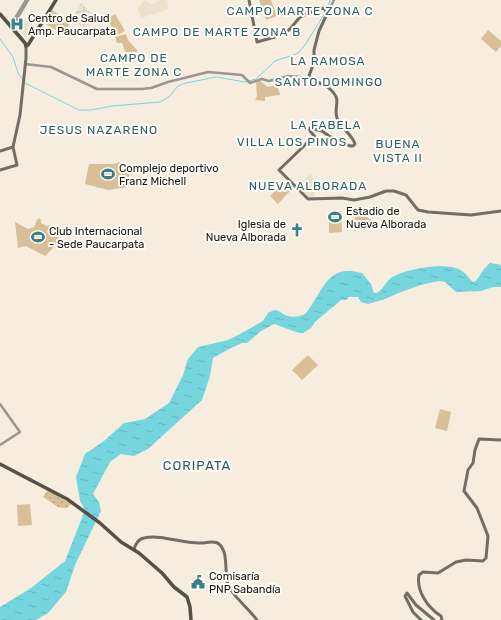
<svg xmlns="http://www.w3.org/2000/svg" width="501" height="620" viewBox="0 0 501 620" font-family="Rubik,sans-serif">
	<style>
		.built { fill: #ede1cc }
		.industrial { fill: url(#industrial-grid) }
		.grass { fill: url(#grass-dots) }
		.green { fill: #d8bf97 }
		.water { fill: url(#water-ripples) }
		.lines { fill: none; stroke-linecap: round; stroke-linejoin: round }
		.stream { stroke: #76d6de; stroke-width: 1 }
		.tertiary { stroke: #9a9791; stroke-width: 2.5 }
		.secondary { stroke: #726d65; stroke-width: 3 }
		.primary { stroke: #565046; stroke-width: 3.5 }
		.labels { text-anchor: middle; stroke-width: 4; stroke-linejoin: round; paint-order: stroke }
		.poi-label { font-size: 11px; fill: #17140f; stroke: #fffbf5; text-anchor: start }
		.neighbourhood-label { font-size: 12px; letter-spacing: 1px; fill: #286266; stroke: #fffbf5 }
		.quarter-label { font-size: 13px; letter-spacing: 1px; fill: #286266; stroke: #fffbf5 }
	</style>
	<defs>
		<pattern id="industrial-grid" width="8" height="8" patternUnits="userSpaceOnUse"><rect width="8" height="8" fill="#ede1cc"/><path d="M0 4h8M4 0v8" fill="none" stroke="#cac0ae"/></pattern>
		<pattern id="grass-dots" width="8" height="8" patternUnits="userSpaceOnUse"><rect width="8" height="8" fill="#d8bf97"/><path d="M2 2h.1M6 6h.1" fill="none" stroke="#b9a381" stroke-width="1.8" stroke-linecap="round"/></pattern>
		<pattern id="water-ripples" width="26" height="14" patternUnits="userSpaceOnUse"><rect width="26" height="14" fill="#76d6de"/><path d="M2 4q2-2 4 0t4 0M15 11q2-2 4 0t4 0" fill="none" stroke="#65b7bd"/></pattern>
	</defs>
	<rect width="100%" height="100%" fill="#f6eddf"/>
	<path class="built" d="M144,0L152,4L161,0H167L169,9L141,18L138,8Z
		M23,19L35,27L27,39L17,28Z
		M310,174L313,178L315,198H308L297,187Z"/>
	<path class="industrial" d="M81,3L90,12L101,21L82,27L71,21Z"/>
	<path class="grass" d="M48,490L71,504L67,508L58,507L43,497Z"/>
	<path class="green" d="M259,0H271L277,16L266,20Z
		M52,10L71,22L63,34L44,23Z
		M115,14L125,31L117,35L107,19Z
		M488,30L501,41V46L496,52L481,39Z
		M126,34L128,40L137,50V52L126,54L122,43H117L115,37Z
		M260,81L268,87L277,85L280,95L265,97V101L255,100L257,96L256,83Z
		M119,162L127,167L131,171L128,178L129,187L108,190L85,184L89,164H114Z
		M283,183L291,190L278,204L270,196Z
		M341,211L342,232L329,233V212Z
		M355,211L374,221V225L354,231Z
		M39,218L41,220V223L47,226L49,225L61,240L45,256L26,246L18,248L15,222L28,229L34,227L37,220Z
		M308,355L318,365L302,380L292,370Z
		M440,409L451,412L447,431L435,428Z
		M30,504L32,525L18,526L17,505Z"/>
	<path class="water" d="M490,263L497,264L501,265V287H493L481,291L456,292L445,282L439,281L424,284L401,292L385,299L368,304L361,302L358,297H349L346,300H341L315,322L311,328L303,333H299L274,324L261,331L247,343H242L231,348L213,358L210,376L202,400L148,449L134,456L121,454L110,462L93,494L99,502L101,511L75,565L66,592L48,613L36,620H0V607L31,588L65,561L85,510L80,501L76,477L85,454L104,441L124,423L145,419L169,403L183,375L188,359L198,347L228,340L240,334L263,321L268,313L274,310C279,310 281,313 285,315C289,317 296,317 300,316C305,315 307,312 309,309C325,286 329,264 362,273L371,284L374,293H376C383,291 385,282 391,278C405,269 447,261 462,271C467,274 469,279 473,282L476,281L484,269Z"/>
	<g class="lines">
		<path class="stream" d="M327,11L330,0
			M0,39L13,57L18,73L23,80
			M25,83L79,110H91L112,106L160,102L169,97L178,86L186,83L216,77L245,82L256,79L275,61L296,54L299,52L305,45L325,13"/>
		<path class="tertiary" d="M327,14L334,0
			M11,25L26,0
			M11,26L14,24L28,0
			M25,64L51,67L97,89H142L151,88L168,82L208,72L242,75L250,83L262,79L269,81L288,76L300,77L317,83
			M0,404L20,432L0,445"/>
		<path class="secondary" d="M249,0L257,42L282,35L290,29L300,17L321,8L325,9L327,14L319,31L314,50V62L309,76C313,83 325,83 330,89C343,101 333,106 337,118C341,128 353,136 355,144L353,146H350L329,136L322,131L310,128V131L316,138L307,143L279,170L308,199L342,198L354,200L370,197L386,191H394L406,195L418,210L428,212L471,215L501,211
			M0,151L13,147
			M0,170L17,165L13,147L20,115L26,58V46
			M134,549C136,544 138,539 144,538C163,534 182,544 201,543C207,543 215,540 219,544C229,552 224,574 228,585C230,593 251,611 257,620
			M421,620L413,612L405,596L407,593L416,605L434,620
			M442,620L441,616C428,608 416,591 419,575L423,572L438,573L456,562L466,560L483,561L486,558L488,536L477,508L464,491L468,470L473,463L475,450L479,439L501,440"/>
		<path class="primary" d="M0,14L25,43
			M25,43L26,46L28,45L56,0
			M0,464L67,499L100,523L121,542L139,553L162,573L174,587L187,597L190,607L191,620"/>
	</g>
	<defs>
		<g id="hospital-bare" transform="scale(1.08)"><path d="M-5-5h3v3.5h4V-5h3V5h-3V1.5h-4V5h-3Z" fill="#398187" stroke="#fffbf5" stroke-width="2.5" paint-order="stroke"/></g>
		<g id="stadium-bare" transform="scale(1.08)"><path d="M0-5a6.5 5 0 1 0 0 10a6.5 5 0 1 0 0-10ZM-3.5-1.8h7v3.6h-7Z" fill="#398187" stroke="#fffbf5" stroke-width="2.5" paint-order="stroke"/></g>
		<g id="church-bare" transform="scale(1.08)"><path d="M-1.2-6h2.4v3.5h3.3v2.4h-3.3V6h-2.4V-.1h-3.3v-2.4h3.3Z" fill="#398187" stroke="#fffbf5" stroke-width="2.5" paint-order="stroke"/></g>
		<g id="civic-bare" transform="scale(1.08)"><path d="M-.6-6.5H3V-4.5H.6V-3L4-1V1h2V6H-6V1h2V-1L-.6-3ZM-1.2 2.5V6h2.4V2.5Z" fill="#398187" stroke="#fffbf5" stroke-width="2.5" paint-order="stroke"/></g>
	</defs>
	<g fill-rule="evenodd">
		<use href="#hospital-bare" x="17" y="24"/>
		<use href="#stadium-bare" x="108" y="174"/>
		<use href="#stadium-bare" x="335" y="217"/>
		<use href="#church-bare" x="297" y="230"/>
		<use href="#stadium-bare" x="38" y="237"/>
		<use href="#civic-bare" x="198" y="582"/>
	</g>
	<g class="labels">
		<g class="poi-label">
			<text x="28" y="22">Centro de Salud<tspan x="28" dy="13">Amp. Paucarpata</tspan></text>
			<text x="119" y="172">Complejo deportivo<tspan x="119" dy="13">Franz Michell</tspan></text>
			<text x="346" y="215">Estadio de<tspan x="346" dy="13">Nueva Alborada</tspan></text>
			<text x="286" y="228" text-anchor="end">Iglesia de<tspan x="286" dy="13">Nueva Alborada</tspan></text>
			<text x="49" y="235">Club Internacional<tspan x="49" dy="13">- Sede Paucarpata</tspan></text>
			<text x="209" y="580">Comisaría<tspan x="209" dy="13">PNP Sabandía</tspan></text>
		</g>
		<g class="neighbourhood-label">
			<text x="300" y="15">CAMPO MARTE ZONA C</text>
			<text x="217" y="36">CAMPO DE MARTE ZONA B</text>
			<text x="134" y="62">CAMPO DE<tspan x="134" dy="14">MARTE ZONA C</tspan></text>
			<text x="328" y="65">LA RAMOSA</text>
			<text x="329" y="86">SANTO DOMINGO</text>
			<text x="326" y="129">LA FABELA</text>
			<text x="99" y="134">JESUS NAZARENO</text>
			<text x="292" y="146">VILLA LOS PINOS</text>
			<text x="398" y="148">BUENA<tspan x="398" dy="14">VISTA II</tspan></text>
			<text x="308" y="190">NUEVA ALBORADA</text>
		</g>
		<g class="quarter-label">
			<text x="197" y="470">CORIPATA</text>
		</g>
	</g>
</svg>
